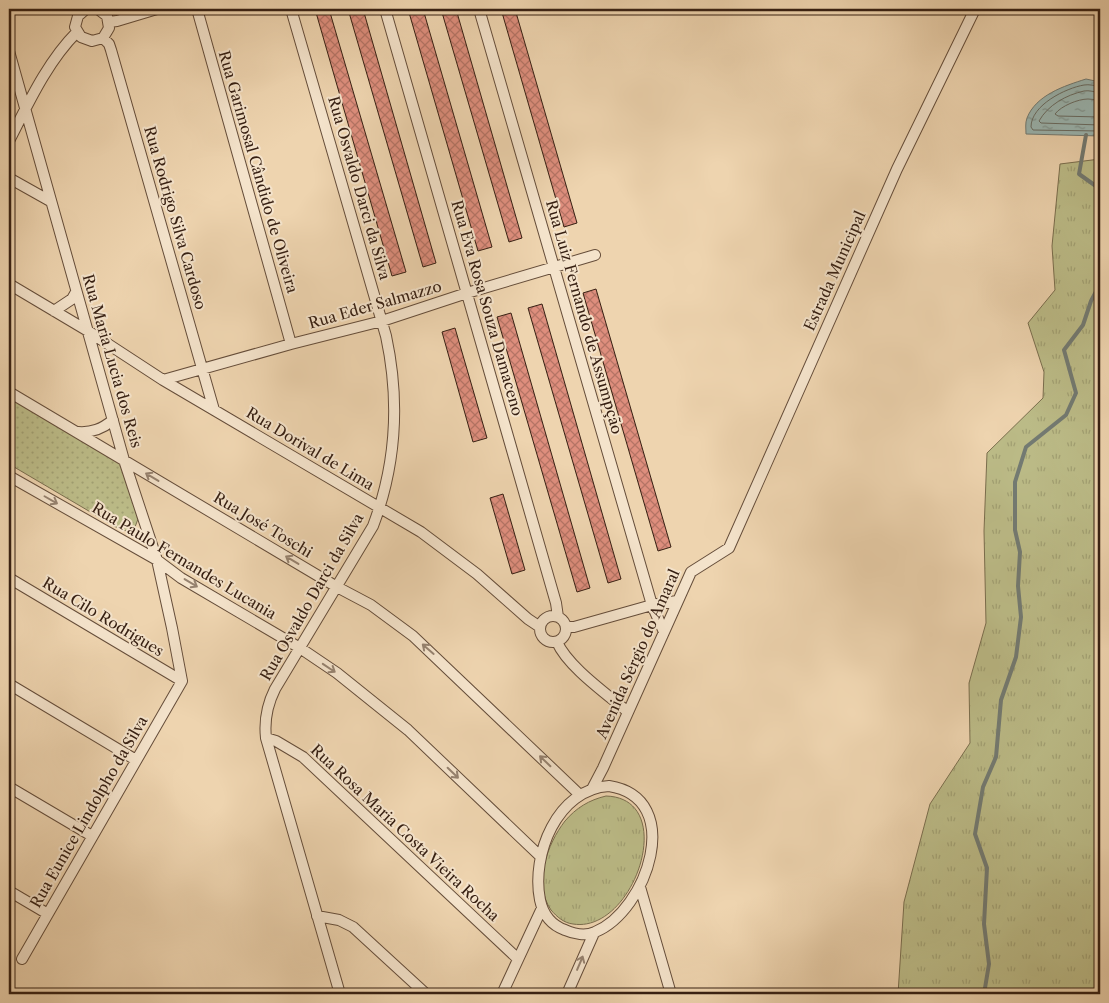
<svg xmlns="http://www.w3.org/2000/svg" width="1109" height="1003" viewBox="0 0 1109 1003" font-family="'Libre Caslon Text',serif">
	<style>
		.grass { fill: url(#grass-tufts); stroke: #7a6e4e }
		.park { fill: url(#park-dots); stroke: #7a6e4e }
		.water { fill: url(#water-ripples); stroke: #737b73 }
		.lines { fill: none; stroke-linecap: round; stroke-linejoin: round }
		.shore { stroke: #696c63; stroke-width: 1 }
		.stream { stroke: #737b73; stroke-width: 4 }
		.building { fill: url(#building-cross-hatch); stroke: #372013 }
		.minor-casing { stroke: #654d3a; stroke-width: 12 }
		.minor { stroke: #f4e3cb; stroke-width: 10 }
		.oneway { stroke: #96826f }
		.labels { text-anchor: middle; stroke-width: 4; stroke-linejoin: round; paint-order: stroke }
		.street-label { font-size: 15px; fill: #372013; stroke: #f4e3cb }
	</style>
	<defs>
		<pattern id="grass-tufts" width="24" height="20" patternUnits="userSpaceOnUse" patternTransform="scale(1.25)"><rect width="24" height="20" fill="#bcbc88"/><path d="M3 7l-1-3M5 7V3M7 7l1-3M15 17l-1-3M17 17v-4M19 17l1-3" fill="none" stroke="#a2a174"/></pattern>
		<pattern id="park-dots" width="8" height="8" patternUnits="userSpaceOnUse" patternTransform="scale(1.25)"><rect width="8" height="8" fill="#bcbc88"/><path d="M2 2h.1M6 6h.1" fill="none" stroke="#a2a174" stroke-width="1.8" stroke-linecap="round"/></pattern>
		<pattern id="water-ripples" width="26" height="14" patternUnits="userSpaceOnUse" patternTransform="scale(1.25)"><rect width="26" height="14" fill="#9bb7b3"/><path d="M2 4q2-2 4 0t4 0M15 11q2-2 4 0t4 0" fill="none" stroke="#7f9490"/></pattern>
		<pattern id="building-cross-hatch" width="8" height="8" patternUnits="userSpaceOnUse" patternTransform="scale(1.25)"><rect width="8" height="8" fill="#de8e7d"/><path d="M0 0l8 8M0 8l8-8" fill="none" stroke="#b57465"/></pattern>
	</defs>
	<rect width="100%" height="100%" fill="#eed4af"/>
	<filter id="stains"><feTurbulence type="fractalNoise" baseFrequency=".004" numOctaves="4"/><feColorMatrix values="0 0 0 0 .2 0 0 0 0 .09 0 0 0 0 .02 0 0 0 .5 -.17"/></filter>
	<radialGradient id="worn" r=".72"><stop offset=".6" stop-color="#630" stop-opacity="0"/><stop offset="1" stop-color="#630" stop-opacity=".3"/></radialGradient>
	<path class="grass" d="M1100,159V994H898L904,902L930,804L970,743L969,683L986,623L984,531L987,453L1043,398L1044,372L1028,323L1055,290L1052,246L1060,164Z
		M606,796C680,798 634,934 573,924C564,923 557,917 551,910C533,884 547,844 565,821C576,808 589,800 606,796Z"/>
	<path class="park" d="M9,398L121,462L138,519L135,527L128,531L121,530L9,464Z"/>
	<path class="water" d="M1086,79L1100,82V136L1026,134C1026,129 1025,123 1027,118C1036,95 1064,86 1086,79Z"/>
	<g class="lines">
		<path class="shore" d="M1100,86C1095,86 1089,84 1084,85C1066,88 1031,105 1031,127L1033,130L1100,131
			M1100,93C1095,92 1089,90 1084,91C1066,95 1048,105 1039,121L1041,123L1100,125
			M1100,100C1096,100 1092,99 1088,99C1078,99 1061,106 1055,114L1058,116L1100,117"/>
		<path class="stream" d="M1086,135L1079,174L1100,189
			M984,994L989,964L984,924L987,868L975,834L983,787L996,757L1001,700L1016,657L1021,617L1018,586L1020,552L1015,530V482L1026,447L1066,415L1076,393L1064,350L1083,325L1091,301L1100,284"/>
	</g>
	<path class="building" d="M315,9H329L406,272L392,276Z
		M348,9H363L436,263L423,267Z
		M408,9H423L492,247L478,251Z
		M441,9H456L522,238L509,242Z
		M501,9H515L577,223L564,227Z
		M596,289L671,547L658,551L583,293Z
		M542,304L621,579L608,583L528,308Z
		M511,313L590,588L577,592L497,317Z
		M455,328L487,438L473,442L442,332Z
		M503,494L525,570L512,574L490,498Z"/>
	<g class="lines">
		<g class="minor-casing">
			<path id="minor" d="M86,9L78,16L75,27L81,37L92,41L103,38L109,28L107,16L98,9
				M197,9L291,344
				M291,9L386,336C400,401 396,465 373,526L275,689C267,705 264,720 266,738L340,994
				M385,9L556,603L558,617
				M479,9L652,605L664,632
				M109,22L117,21L157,9
				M103,38L109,44L111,50L214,410
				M9,51L124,460L157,560L172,628L182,681
				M9,141C28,104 47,62 77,32
				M9,178L50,201
				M9,284L88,331L163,380L421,532L477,574L528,619L540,627
				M54,311L72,299L76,292
				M163,380L291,344L382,321L467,293L595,255
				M9,392L337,587L371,605L413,636L580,795
				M78,432C92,433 102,429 113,420
				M9,476L157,560L181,578L300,648L337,673L408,730L541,857
				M9,578L182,681
				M540 629a13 13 0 1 1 26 0a13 13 0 1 1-26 0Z
				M566,627H574L652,605L677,601
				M557,642C568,667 607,694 628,712
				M9,684L136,760
				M266,738L276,741L303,757L518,959
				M609,786C686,798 647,911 595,932C586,936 574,934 565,930C551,925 543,914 540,900C531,855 557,789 609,786Z
				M9,787L92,836
				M592,789L603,768L691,572L729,548L897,169L975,9
				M640,887L671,994
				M9,891L48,914
				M317,916L339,920L353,927L426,994
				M22,959L182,681
				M502,994L542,908
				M567,994L594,933"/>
		</g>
		<use href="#minor" class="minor"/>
	</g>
	<defs><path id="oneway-shaft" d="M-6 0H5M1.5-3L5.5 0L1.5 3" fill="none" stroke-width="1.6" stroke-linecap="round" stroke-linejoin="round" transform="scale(1.25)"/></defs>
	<g class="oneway">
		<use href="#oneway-shaft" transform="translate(152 477) rotate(-149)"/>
		<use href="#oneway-shaft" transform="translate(51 500) rotate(30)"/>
		<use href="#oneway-shaft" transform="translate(292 560) rotate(-149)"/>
		<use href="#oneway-shaft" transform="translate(191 583) rotate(31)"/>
		<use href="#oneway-shaft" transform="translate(428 649) rotate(-139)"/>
		<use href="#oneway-shaft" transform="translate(329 668) rotate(34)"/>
		<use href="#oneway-shaft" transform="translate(545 761) rotate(-136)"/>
		<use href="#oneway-shaft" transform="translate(453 773) rotate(44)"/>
		<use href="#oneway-shaft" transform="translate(580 963) rotate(-67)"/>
	</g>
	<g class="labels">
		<g class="street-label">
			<text transform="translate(258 172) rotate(74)" y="5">Rua Garimosal Cândido de Oliveira</text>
			<text transform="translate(359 188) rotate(74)" y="5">Rua Osvaldo Darci da Silva</text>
			<text transform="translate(175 218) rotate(74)" y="5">Rua Rodrigo Silva Cardoso</text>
			<text transform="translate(835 271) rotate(-66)" y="5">Estrada Municipal</text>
			<text transform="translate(375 305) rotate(-16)" y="5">Rua Eder Salmazzo</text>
			<text transform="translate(487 308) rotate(74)" y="5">Rua Eva Rosa Souza Damaceno</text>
			<text transform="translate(584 317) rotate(74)" y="5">Rua Luiz Fernando de Assumpção</text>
			<text transform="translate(112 361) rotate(74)" y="5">Rua Maria Lucia dos Reis</text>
			<text transform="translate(310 449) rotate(31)" y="5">Rua Dorival de Lima</text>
			<text transform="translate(263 525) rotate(31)" y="5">Rua José Toschi</text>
			<text transform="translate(184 561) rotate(31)" y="5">Rua Paulo Fernandes Lucania</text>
			<text transform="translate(312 597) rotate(-60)" y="5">Rua Osvaldo Darci da Silva</text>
			<text transform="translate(103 617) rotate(31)" y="5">Rua Cilo Rodrigues</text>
			<text transform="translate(638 654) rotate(-66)" y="5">Avenida Sérgio do Amaral</text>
			<text transform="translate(89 812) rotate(-60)" y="5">Rua Eunice Lindolpho da Silva</text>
			<text transform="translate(405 833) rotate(43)" y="5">Rua Rosa Maria Costa Vieira Rocha</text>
		</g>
	</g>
	<rect width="1109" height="1003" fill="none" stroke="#eed4af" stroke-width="30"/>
	<rect x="10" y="10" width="1089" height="983" fill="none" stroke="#372013" stroke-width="2.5"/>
	<rect x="15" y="15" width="1079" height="973" fill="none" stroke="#372013"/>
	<rect width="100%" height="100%" filter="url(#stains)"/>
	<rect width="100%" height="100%" fill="url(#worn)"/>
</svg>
